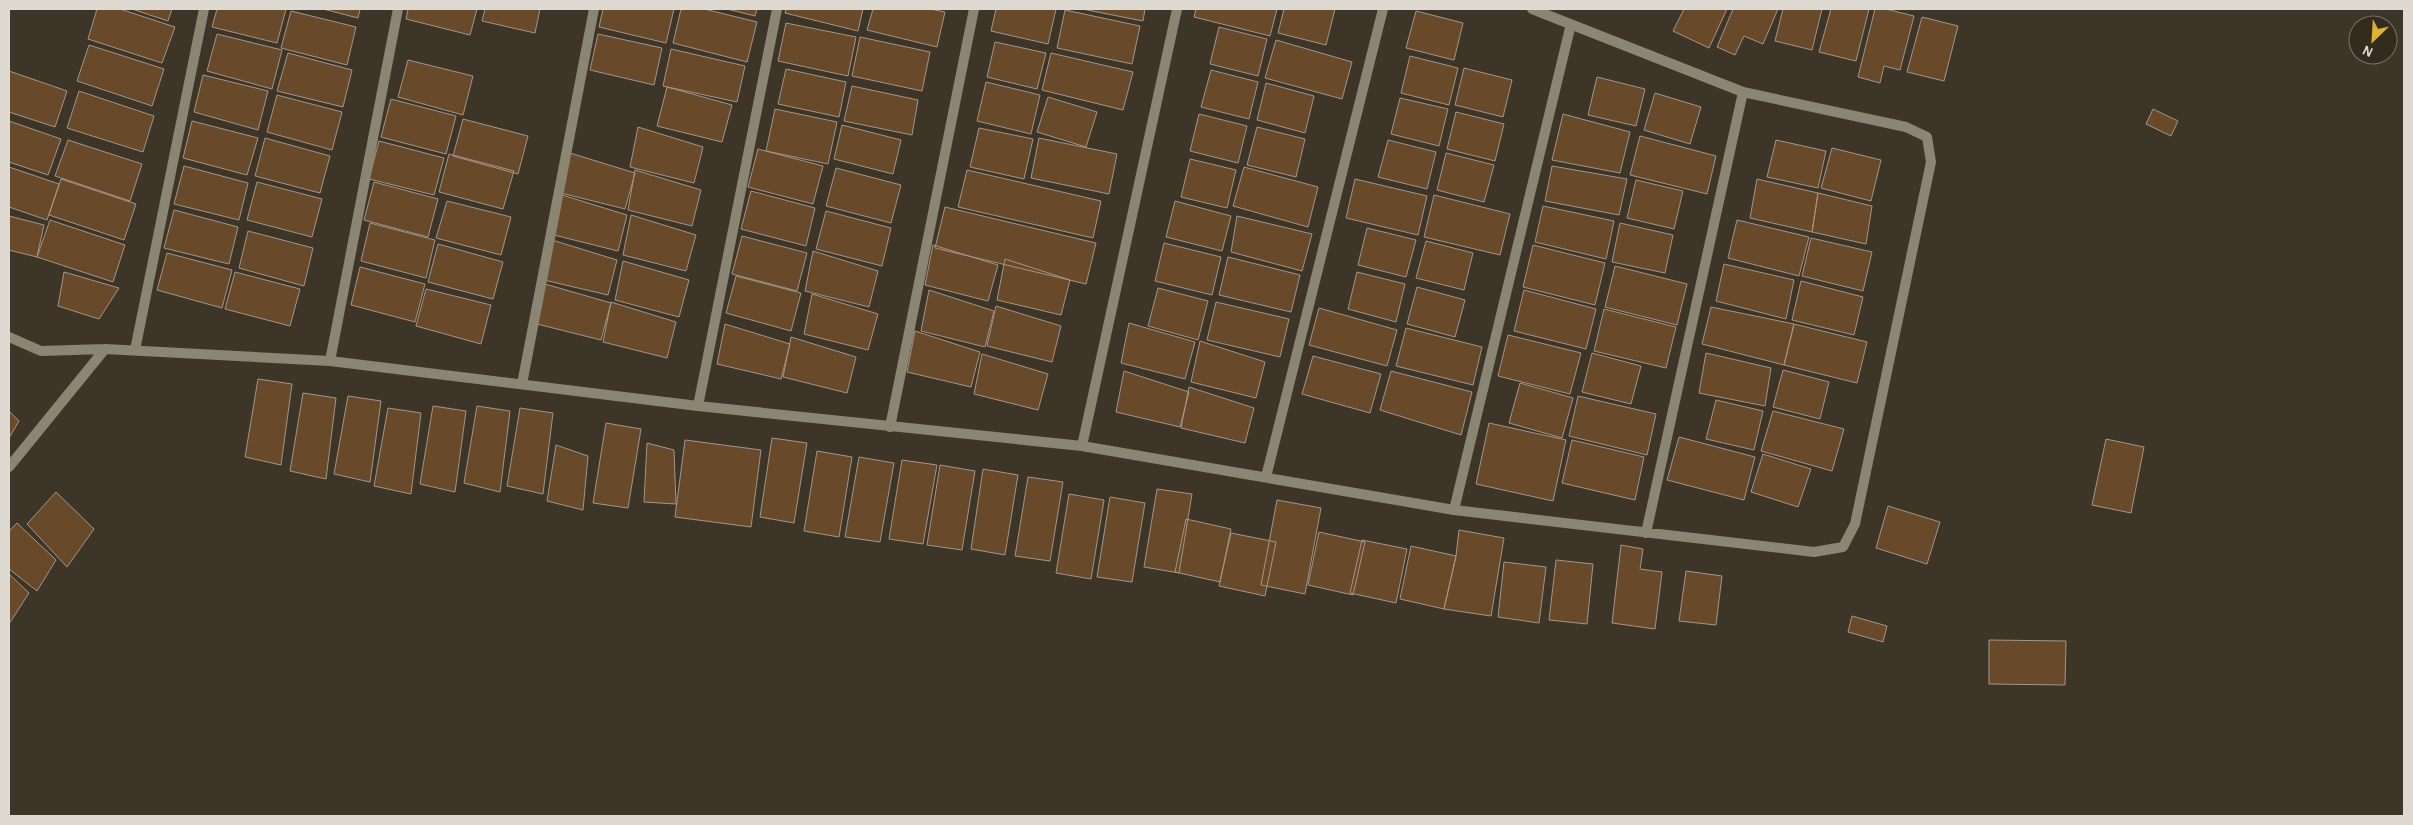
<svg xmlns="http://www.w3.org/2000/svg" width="2413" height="825" viewBox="0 0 2413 825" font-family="'Alegreya Sans',sans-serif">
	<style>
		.building { fill: #684a2a; stroke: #a39588 }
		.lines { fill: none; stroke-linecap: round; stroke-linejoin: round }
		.street { stroke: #8b8673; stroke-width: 10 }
	</style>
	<rect width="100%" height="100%" fill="#3d3628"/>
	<path class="building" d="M97,9H120L175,27L162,63L88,39Z
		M132,9H172L168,21Z
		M217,9H286L277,43L212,27Z
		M323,9H360L358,18Z
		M408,9H477L470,35L406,19Z
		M485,9H540L535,33L482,21Z
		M603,9H674L666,43L599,27Z
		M681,9H704L757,22L747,62L673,43Z
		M727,9H757L755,16Z
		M786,9H863L858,31L785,13Z
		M873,9H930L945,12L937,47L867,30Z
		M996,9H1056L1048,44L991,31Z
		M1082,9H1145L1143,21Z
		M1196,9H1277L1270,36L1194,17Z
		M1284,9H1335L1326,45L1278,33Z
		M1684,9H1727L1709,48L1673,31Z
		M1733,9H1778L1763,44L1744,36L1735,55L1717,47Z
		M1783,9H1822L1812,50L1775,41Z
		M1831,9H1869L1856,61L1819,52Z
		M1875,9H1886L1914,16L1900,70L1884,66L1880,83L1858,77Z
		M1065,10L1140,26L1132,64L1057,48Z
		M291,11L356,27L347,65L281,48Z
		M1416,11L1463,23L1454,60L1406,48Z
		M1922,17L1958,26L1944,81L1907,72Z
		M786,23L856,37L848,76L778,61Z
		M1219,27L1267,39L1258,76L1210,64Z
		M217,34L282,50L272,89L207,71Z
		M598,34L662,48L654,85L590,70Z
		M860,37L930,52L922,91L852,76Z
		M1276,40L1352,62L1342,99L1265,78Z
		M995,42L1046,53L1037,89L987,77Z
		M89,45L164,69L152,106L77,81Z
		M671,49L745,66L737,102L663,86Z
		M288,53L352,70L343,107L277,91Z
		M1051,53L1133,72L1123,110L1042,90Z
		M1410,56L1458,68L1449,105L1401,93Z
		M408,60L473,76L463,115L398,97Z
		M1464,68L1512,80L1503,117L1455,105Z
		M786,69L846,82L839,117L778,104Z
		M1211,70L1258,82L1249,119L1201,107Z
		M9,71L67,91L55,127L9,112Z
		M203,75L268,91L258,130L194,112Z
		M1597,77L1645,89L1636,126L1588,115Z
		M986,82L1040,95L1031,134L977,121Z
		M1266,83L1314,96L1305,133L1257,120Z
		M852,86L918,100L912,135L844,121Z
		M667,87L732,105L722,142L657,126Z
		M79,91L154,116L143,152L67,128Z
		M1655,93L1701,107L1690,144L1644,130Z
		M277,95L342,112L332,150L267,132Z
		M1048,97L1097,112L1086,147L1037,132Z
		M1400,98L1448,109L1439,146L1391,134Z
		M391,99L456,116L446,154L381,137Z
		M775,109L837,122L828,164L766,151Z
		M2153,109L2178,121L2171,136L2146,124Z
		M1456,112L1504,124L1495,161L1447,149Z
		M1199,114L1247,126L1238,163L1190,151Z
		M1563,114L1630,132L1620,173L1552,160Z
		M463,119L528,136L518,174L453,156Z
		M9,121L61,139L48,175L9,162Z
		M192,121L258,138L247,175L183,158Z
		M842,125L901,140L893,174L834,159Z
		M638,127L703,147L694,183L630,167Z
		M1257,127L1305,139L1296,177L1247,165Z
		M979,128L1033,139L1024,179L970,167Z
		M1640,136L1716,156L1707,194L1630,175Z
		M265,138L330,156L320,193L255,176Z
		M1039,138L1117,154L1109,194L1031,178Z
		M68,140L142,164L130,201L55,176Z
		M1388,140L1436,152L1427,189L1378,177Z
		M1776,140L1826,151L1818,188L1767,177Z
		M379,141L444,158L434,195L369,179Z
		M1832,148L1881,160L1871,201L1821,188Z
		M758,149L823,166L813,204L748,187Z
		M570,153L635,173L625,209L561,193Z
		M1446,153L1494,165L1484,202L1437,190Z
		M449,154L514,171L503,209L439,192Z
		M1190,159L1236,170L1227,208L1181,197Z
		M184,166L248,183L239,220L174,204Z
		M1552,166L1627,179L1619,215L1545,201Z
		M9,167L59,184L47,220L9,207Z
		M1244,167L1318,187L1308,227L1233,206Z
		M836,168L901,185L891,223L826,206Z
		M635,170L701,190L692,226L628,210Z
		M967,170L1101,201L1093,238L958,207Z
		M61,179L136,204L124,240L49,215Z
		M1355,179L1427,196L1418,235L1346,218Z
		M1757,179L1818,193L1812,232L1750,218Z
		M1636,180L1683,191L1674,229L1627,218Z
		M257,182L322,199L312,237L247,220Z
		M374,182L438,199L428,237L364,220Z
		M751,191L815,208L806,246L741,229Z
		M1818,193L1872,206L1866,244L1812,232Z
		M562,195L627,215L618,251L554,235Z
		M1434,195L1510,214L1500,255L1424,237Z
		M447,201L511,217L501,255L436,238Z
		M1175,201L1231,216L1222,251L1166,237Z
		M1543,206L1614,221L1606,259L1535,242Z
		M945,207L1096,243L1086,284L935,248Z
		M174,210L238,227L229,264L164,248Z
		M826,211L891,228L882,266L816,249Z
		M631,215L696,235L686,271L623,255Z
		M9,216L44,225L37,257L9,250Z
		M1237,216L1312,234L1302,271L1231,252Z
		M50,220L125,245L113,282L37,257Z
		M1737,220L1809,237L1799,276L1728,258Z
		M370,223L435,240L426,278L361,261Z
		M1620,223L1673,235L1665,273L1612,262Z
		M1367,228L1416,240L1406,277L1358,265Z
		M248,231L313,248L304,286L239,268Z
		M742,236L807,253L797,291L732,274Z
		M1811,238L1872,252L1863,291L1802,276Z
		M552,240L617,260L608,295L544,280Z
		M1426,241L1473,253L1464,290L1416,278Z
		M1164,243L1221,257L1212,295L1155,281Z
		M438,244L503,262L493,299L428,282Z
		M933,245L998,265L988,301L925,285Z
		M1533,245L1605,263L1595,305L1523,287Z
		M813,251L878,271L869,307L805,291Z
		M167,253L232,270L222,308L157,290Z
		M1228,257L1300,275L1291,312L1219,295Z
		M1005,259L1070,280L1061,315L997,300Z
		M623,261L689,280L679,317L615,300Z
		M1724,264L1794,280L1786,319L1716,301Z
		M1615,266L1687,284L1677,325L1605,307Z
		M360,267L425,284L415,322L351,305Z
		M64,272L119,288L99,319L58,306Z
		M235,272L300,289L290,326L225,309Z
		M1357,272L1405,284L1396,322L1348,309Z
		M736,276L801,293L791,331L726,313Z
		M1801,281L1863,297L1854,335L1792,320Z
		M545,284L611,303L601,340L537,324Z
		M1417,287L1465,300L1455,337L1407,324Z
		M1158,288L1208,301L1198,340L1148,326Z
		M426,289L491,305L481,344L416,326Z
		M929,290L994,311L985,347L921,331Z
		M1524,290L1596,309L1586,349L1514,331Z
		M812,294L878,314L868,350L804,334Z
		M611,302L676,322L667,358L603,342Z
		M1216,302L1289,319L1280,357L1207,340Z
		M996,306L1061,326L1052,362L987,346Z
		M1711,307L1794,324L1784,365L1702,344Z
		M1319,308L1397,330L1387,366L1309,345Z
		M1604,309L1676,327L1666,368L1594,351Z
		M1129,323L1195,342L1185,379L1121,363Z
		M725,324L790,344L781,379L717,364Z
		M1794,324L1867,342L1857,383L1784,365Z
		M1406,328L1482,347L1473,385L1396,366Z
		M915,331L980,352L971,387L907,372Z
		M1508,335L1581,353L1570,394L1498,376Z
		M791,337L856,357L847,393L783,377Z
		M1200,341L1265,362L1256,398L1191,382Z
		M1592,353L1641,366L1631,404L1582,392Z
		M1706,353L1771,368L1765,406L1699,393Z
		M982,354L1048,374L1038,410L974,394Z
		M1313,356L1381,374L1370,413L1302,394Z
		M1783,370L1829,382L1820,419L1773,407Z
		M1124,371L1189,392L1180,427L1116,412Z
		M1391,371L1472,392L1461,435L1380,410Z
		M258,379L292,384L281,465L245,457Z
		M1520,383L1573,398L1562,438L1509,423Z
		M1189,387L1254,408L1245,443L1181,428Z
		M303,393L336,398L326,479L290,471Z
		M348,396L381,401L370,482L334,474Z
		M1578,396L1656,414L1647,455L1569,436Z
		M1716,400L1763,411L1754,450L1706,439Z
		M433,406L466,411L455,492L420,484Z
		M477,406L510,411L500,492L464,483Z
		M388,408L421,413L411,494L374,486Z
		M520,408L553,413L543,494L507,486Z
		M9,411L19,421L9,438Z
		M1773,411L1844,429L1832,471L1761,451Z
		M606,423L641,429L628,508L593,503Z
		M1489,423L1566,440L1553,501L1476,484Z
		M1679,437L1755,457L1744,500L1667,480Z
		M772,438L807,443L794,523L760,517Z
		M2106,439L2144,447L2131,513L2092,505Z
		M685,440L761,450L751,527L675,517Z
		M1572,440L1644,457L1635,500L1562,483Z
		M647,443L674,450L676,504L644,502Z
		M556,445L588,456L583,510L547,501Z
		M817,451L852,457L839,537L804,531Z
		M1763,454L1811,469L1798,507L1751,492Z
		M859,457L894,463L880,542L845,537Z
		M902,460L937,465L923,544L889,539Z
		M940,465L975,471L962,550L927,545Z
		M983,469L1018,475L1005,555L971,549Z
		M1028,477L1063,482L1050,561L1015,556Z
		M1157,489L1192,494L1179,573L1144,567Z
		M56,492L94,529L67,567L27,524Z
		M1069,494L1104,500L1091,579L1056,573Z
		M1110,497L1145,503L1132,582L1097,577Z
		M1277,500L1321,508L1305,594L1261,585Z
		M1888,506L1940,522L1927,564L1876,548Z
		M1186,519L1231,529L1220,582L1175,572Z
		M17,523L56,560L37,591L9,569V531Z
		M1459,530L1504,538L1491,616L1444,609L1456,556Z
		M1319,532L1365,542L1353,595L1308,585Z
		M1231,533L1276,542L1265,596L1219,586Z
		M1362,540L1407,549L1396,603L1350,593Z
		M1621,545L1643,549L1640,569L1662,572L1655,629L1612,623Z
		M1411,546L1456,556L1444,609L1400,599Z
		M1556,560L1593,564L1587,624L1549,620Z
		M1504,562L1546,567L1539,623L1498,617Z
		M1686,571L1722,576L1716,625L1679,621Z
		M9,574L29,593L9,624Z
		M1852,616L1887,626L1883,642L1848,632Z
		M1989,640L2066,641L2065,685L1989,684Z"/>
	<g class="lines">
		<path class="street" d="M9,337L41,351L105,349L330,361L698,406L1082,446L1454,510L1814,552L1843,547L1855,524L1931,162L1927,137L1906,127L1743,92L1532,9
			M135,350L204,9
			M330,361L398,9
			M522,384L594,9
			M698,406L777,9
			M890,427L974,9
			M1082,446L1177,9
			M9,467L105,349
			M1266,477L1383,9
			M1454,510L1571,24
			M1646,533L1743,92"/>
	</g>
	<rect width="2413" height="825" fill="none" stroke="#dfdad1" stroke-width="20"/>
	<g transform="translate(2373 40) rotate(205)"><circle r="24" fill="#332c1e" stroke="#787266"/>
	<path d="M0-4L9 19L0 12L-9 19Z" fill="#dcb233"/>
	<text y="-8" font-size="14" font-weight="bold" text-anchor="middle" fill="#dfdad1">N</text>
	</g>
</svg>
